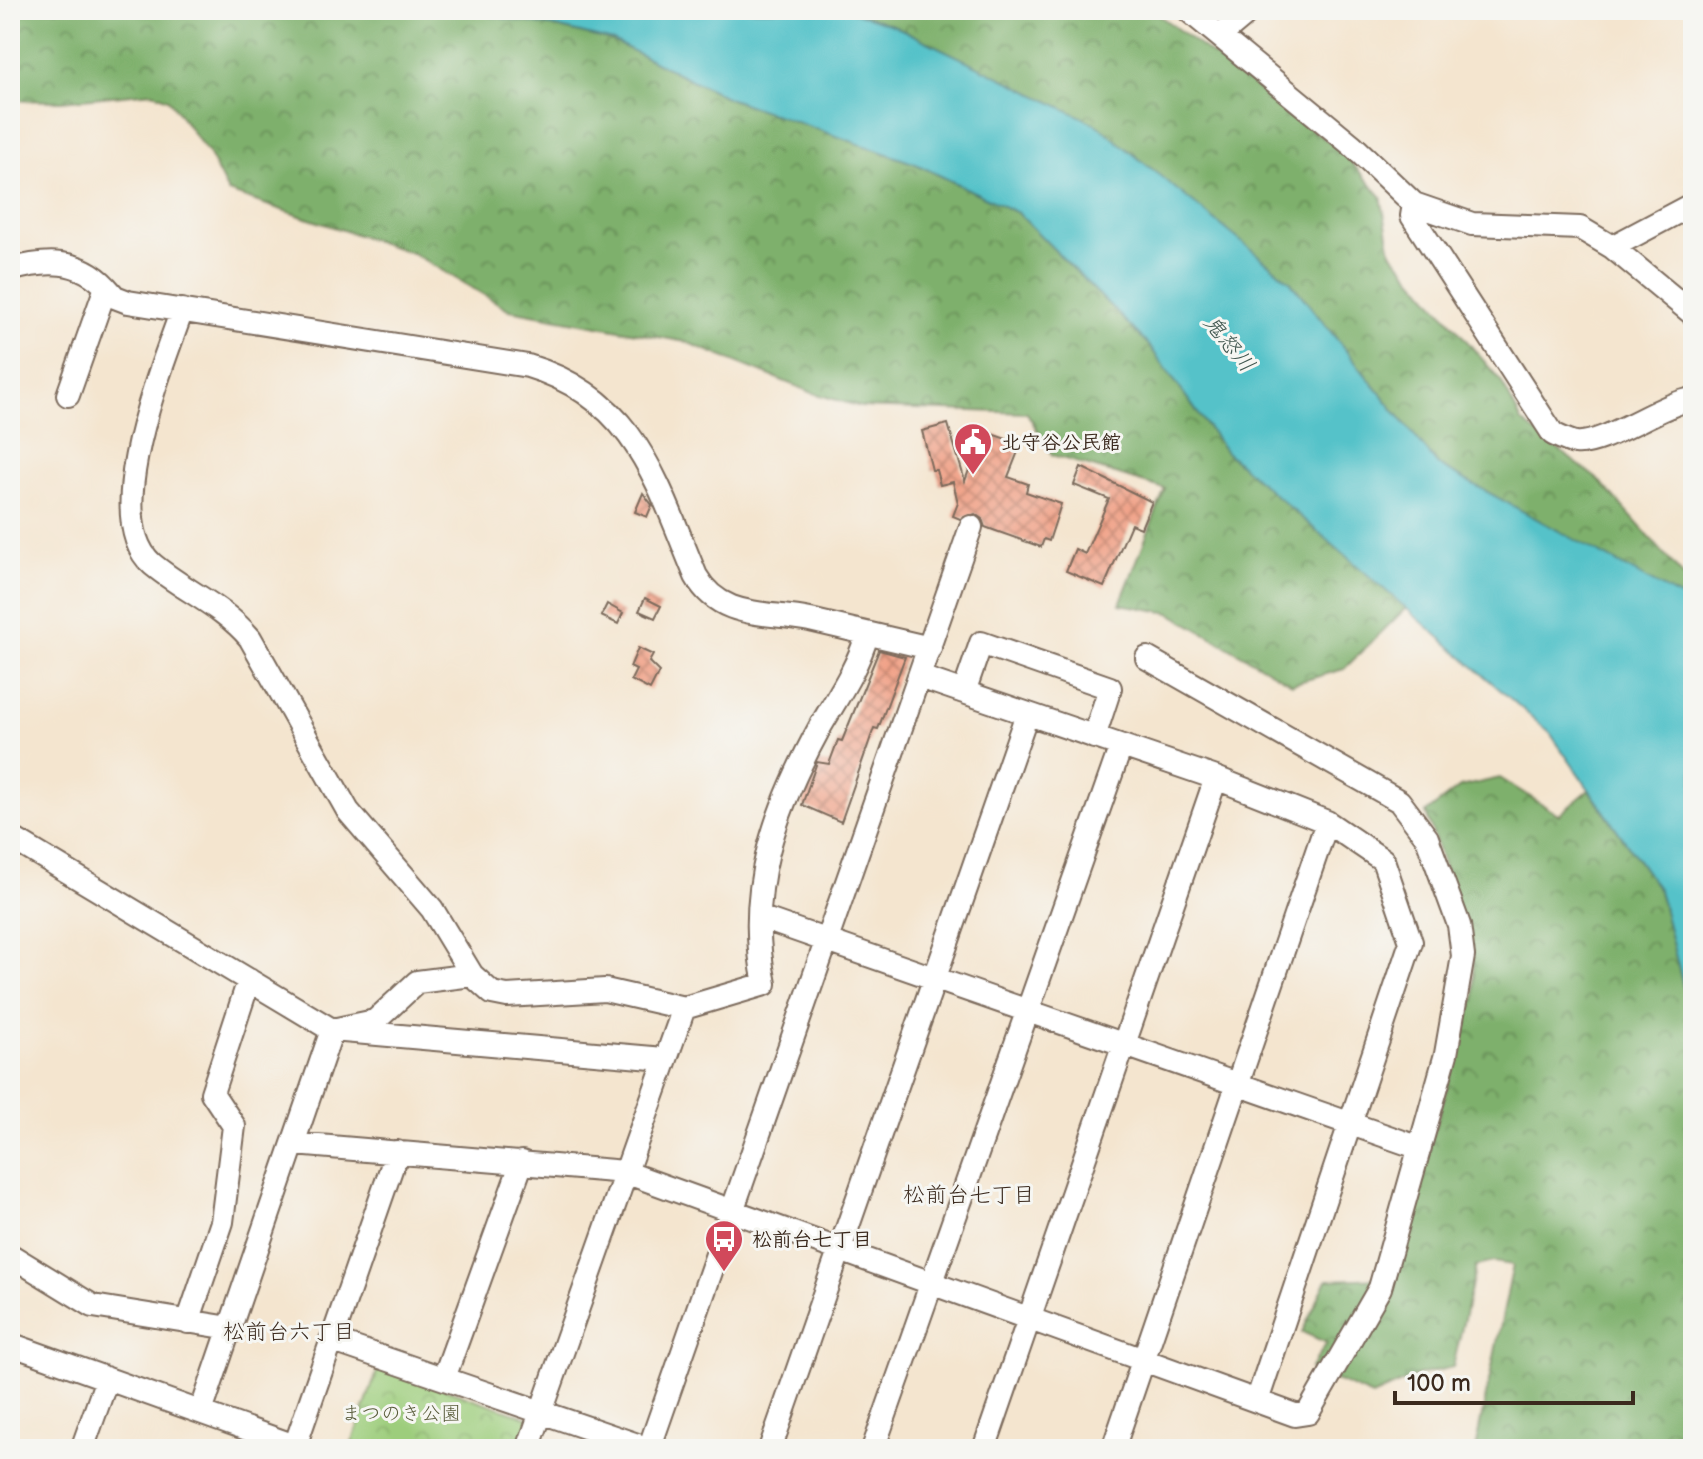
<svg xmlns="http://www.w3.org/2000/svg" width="1703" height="1459" viewBox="0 0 1703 1459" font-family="'Balsamiq Sans','Klee One',sans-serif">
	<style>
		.forest { fill: url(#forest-crowns); stroke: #5c6d45; stroke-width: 2 }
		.park { fill: url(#park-crowns); stroke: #6c7c4d; stroke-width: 2 }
		.water { fill: #54c2c9; stroke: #487674; stroke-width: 2 }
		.building { fill: url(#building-cross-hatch) }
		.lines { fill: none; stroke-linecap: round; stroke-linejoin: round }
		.minor-casing { stroke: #7c6b5c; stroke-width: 26 }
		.minor { stroke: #fff; stroke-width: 22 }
		.labels { text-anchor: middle; stroke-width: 6; stroke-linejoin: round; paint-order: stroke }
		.poi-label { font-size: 20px; font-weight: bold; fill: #3b2a1e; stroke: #f6f6f2; text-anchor: start }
		.park-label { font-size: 20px; fill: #585b3a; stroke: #f6f6f2 }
		.water-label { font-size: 22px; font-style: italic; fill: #425851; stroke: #f6f6f2 }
		.neighbourhood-label { font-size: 22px; fill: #3b2a1e; stroke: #f6f6f2 }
	</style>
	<defs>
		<pattern id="forest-crowns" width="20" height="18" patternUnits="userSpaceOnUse" patternTransform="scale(2)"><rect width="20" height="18" fill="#7eb06c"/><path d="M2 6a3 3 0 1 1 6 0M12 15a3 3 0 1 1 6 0" fill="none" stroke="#688f58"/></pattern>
		<pattern id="park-crowns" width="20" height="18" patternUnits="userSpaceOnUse" patternTransform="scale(2)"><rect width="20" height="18" fill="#9dcd7c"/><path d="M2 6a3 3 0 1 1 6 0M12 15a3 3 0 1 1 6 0" fill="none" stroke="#88b06b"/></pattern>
		<pattern id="building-cross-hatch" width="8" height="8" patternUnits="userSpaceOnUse" patternTransform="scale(2)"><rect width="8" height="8" fill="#f1a389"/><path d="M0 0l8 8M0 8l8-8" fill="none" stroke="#c4856f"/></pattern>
	</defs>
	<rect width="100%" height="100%" fill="#f6f6f2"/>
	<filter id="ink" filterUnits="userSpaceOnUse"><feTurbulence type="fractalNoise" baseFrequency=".0125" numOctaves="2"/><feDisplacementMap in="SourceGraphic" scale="16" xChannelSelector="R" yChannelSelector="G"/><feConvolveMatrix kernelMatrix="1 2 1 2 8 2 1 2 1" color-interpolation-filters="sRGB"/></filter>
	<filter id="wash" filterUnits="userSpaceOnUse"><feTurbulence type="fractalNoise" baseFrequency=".006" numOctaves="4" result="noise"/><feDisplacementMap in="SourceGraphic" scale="32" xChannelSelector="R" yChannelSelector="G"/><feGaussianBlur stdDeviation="1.8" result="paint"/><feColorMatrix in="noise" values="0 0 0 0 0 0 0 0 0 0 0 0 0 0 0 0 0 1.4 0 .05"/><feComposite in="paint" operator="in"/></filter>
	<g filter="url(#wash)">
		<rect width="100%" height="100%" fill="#f4e5cf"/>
		<path class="forest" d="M41,10H455L556,27L613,41L728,98L916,164L1018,213L1148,344L1226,452L1407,607L1344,669L1292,684L1170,613L1120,604L1165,489L1052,455L1027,413L861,407L813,393L686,342L510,310L412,253L228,192L208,153L168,99L153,92L61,101L10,100V16Z
			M847,10H1152L1341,151L1381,196L1391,252L1501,381L1522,422L1600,481L1693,587V606L1438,465L1290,281L960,59L895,26Z
			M1500,778L1559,815L1589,790L1659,890L1693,1026V1449H1475L1513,1265L1493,1262L1476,1266L1453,1367L1419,1375L1372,1396L1310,1369L1327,1343L1302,1332L1327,1280L1389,1278L1475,996L1473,955L1426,813L1460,787Z"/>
		<path class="park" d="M379,1366L532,1419L522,1449H350Z"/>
		<path class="water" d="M455,10H847L895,26L1096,124L1290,281L1438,465L1689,602L1693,606V1026L1659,890L1550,733L1226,452L1148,344L1018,213L916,164L728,98L613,41L556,27Z"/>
		<g id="blocks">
			<path class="building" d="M948,424L965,481L983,431L1021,444L1008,477L1028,484L1026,492L1061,504L1049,541L1044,539L1041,547L996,531L985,527L982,519L975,514L960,519L953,516L958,503L953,482L940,485L936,470H932L922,431Z
				M1081,467L1152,502L1141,528L1131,524L1104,587L1066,571L1075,549L1085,554L1109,499L1074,485Z
				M643,493L652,505L647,517L635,512Z
				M645,598L661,606L655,618L639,611Z
				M607,604L623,613L618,624L601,616Z
				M638,648L653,655L649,662L659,672L650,690L631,680L636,670L630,667Z
				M879,650L905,657L878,729L874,728L841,822L802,805L817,762L829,764L838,740L842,741Z"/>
		</g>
	</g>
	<g filter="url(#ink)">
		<use href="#blocks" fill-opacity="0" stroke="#7c6b5c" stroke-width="2"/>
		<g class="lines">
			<g class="minor-casing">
				<path id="minor" d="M1188,10L1352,145L1414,204L1472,224L1580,228L1612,247L1693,314
					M1220,36L1251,10
					M1414,204L1412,216L1553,434C1560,437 1569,442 1576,443C1603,446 1660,404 1693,399
					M1612,247L1693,204
					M10,270C45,260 79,258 106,287L68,395
					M106,287L115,297L128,302L528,366C636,398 657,483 696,576C721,620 766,611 810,620C850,629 890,639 930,648
					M182,310C163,365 99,517 152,564C184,591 222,605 250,638L348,811L432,909L472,975L492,993L507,996L605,990L684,1008L765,984C745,890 775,809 820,727C838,696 857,669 867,635
					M920,677L1216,778L1327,822L1383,860L1411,942L1257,1401
					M964,692L981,643L1110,688L1094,737
					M10,837L332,1030L664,1059
					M759,917L1420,1148
					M295,1144L625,1172L1295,1415L1308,1413L1380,1288L1446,1054L1463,956L1459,925L1427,838L1399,801L1147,658
					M10,1255L93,1306L230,1328
					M188,1322L222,1222L234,1126L212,1093L249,980
					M331,1340C437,1376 543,1413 649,1449L971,527
					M10,1344L295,1446
					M444,1378L522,1162
					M201,1412L332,1030L375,1021L417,982L472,975
					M82,1449L107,1379
					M294,1449L397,1152
					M528,1449L684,1008
					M770,1449L1027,714
					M873,1449L1121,746
					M984,1449L1216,778
					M1113,1449L1327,822"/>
			</g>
			<use href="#minor" class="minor"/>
		</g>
	</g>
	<defs>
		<g id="civic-pin" transform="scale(2)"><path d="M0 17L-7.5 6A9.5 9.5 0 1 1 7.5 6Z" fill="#d1495b" stroke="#f6f6f2"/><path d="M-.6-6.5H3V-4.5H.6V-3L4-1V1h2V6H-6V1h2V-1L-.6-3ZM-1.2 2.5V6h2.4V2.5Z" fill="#fff"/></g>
		<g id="bus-pin" transform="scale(2)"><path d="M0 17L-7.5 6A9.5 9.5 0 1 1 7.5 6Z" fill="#d1495b" stroke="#f6f6f2"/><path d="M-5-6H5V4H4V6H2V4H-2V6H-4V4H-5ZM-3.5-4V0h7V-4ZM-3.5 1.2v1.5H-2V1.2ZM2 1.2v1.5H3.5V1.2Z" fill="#fff"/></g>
	</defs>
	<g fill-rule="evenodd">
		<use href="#civic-pin" x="973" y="442"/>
		<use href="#bus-pin" x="724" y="1239"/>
	</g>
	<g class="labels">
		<g class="poi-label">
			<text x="1001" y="449">北守谷公民館</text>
			<text x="752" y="1246">松前台七丁目</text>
		</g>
		<g class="park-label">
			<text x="401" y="1420">まつのき公園</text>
		</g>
		<g class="water-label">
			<text transform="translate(1230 343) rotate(51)" y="8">鬼怒川</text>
		</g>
		<g class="neighbourhood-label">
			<text x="969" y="1202">松前台七丁目</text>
			<text x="289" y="1339">松前台六丁目</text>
		</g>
	</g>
	<rect width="1703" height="1459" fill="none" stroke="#f6f6f2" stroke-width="40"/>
	<path d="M1395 1391v12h238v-12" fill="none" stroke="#3b2a1e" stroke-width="4"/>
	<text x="1407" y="1391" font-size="24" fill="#3b2a1e" stroke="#f6f6f2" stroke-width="6" paint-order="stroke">100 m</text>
</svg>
